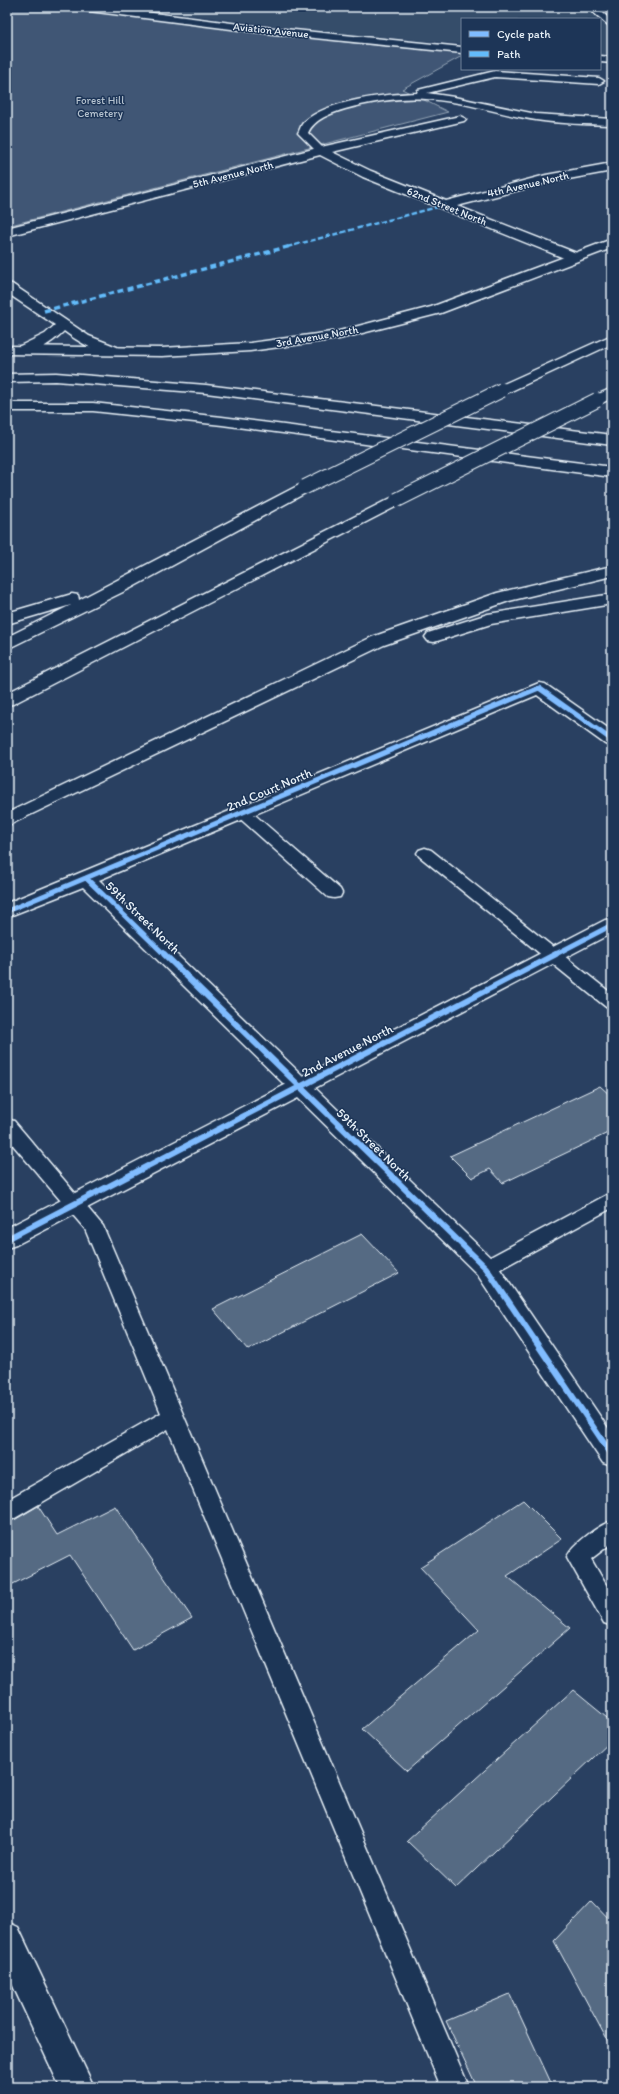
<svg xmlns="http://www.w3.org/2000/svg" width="619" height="2094" viewBox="0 0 619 2094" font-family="Itim,sans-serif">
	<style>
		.built { fill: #364d6b }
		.green { fill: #415774; stroke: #94a4b6 }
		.building { fill: #556a83; stroke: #e8f1f8 }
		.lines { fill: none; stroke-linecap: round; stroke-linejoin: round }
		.lane-casing { stroke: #e8f1f8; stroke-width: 3 }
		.street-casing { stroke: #e8f1f8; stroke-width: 3 }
		.secondary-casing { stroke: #e8f1f8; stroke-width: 3 }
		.highway-casing { stroke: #e8f1f8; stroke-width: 3 }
		.lane { fill: #1d3557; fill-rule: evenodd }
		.street { fill: #1d3557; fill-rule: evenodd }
		.secondary { fill: #1d3557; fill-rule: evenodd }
		.highway { fill: #1d3557; fill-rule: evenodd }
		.highway-bridge-casing { stroke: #e8f1f8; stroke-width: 16; stroke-linecap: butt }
		.highway-bridge { stroke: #1d3557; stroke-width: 14 }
		.quiet-far1 { stroke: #63bbfa; stroke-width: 2.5; stroke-dasharray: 5.5 2.5; stroke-linecap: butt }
		.quiet { stroke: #63bbfa; stroke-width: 3.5; stroke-dasharray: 6 3.5; stroke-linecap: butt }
		.cycleway-far1-casing { stroke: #1d3557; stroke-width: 7 }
		.cycleway-casing { stroke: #1d3557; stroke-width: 9 }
		.cycleway-far1 { stroke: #80bcff; stroke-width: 5 }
		.cycleway { stroke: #80bcff; stroke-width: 6 }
		.labels { text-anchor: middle; stroke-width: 3; stroke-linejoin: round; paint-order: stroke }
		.far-street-label { font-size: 11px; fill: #e8f1f8; stroke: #1d3557 }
		.far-park-label { font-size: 11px; fill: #b6c3d0; stroke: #1d3557 }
		.street-label { font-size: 13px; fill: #e8f1f8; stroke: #1d3557 }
	</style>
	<rect width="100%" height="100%" fill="#294061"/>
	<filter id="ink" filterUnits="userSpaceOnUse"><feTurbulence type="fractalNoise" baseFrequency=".025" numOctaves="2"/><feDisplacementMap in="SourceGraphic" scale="8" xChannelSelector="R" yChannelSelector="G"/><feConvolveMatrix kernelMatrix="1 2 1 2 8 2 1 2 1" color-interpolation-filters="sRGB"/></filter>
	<g filter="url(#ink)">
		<path class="built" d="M128,7H612V58L600,57V19H462V44L336,33Z"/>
		<path class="green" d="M7,7H61L362,44L462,53V56L402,89L448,112L7,226Z"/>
		<path class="building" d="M600,1086L612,1097V1131L503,1183L490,1169L472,1178L450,1156Z
			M362,1234L399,1273L248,1350L213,1309Z
			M523,1500L562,1539L507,1576L570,1628L407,1771L362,1729L479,1630L420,1567Z
			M38,1506L57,1535L115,1506L192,1618L133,1650L70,1555L7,1587V1522L16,1519Z
			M573,1690L612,1722V1740L456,1888L407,1841Z
			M592,1901L612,1922V2049L554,1941Z
			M510,1994L553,2087H477L446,2021Z"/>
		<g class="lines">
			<g class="lane-casing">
				<path id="lane" d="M587,7H596L612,21V28Z
					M495,71L599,78L604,81L599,84L495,77L427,93L454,97L536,114L612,119V125C587,124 561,124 536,120C499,114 464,101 426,99C399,97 371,102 345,109C332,113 314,119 308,133L324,149V153H318L298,133C300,130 301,124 304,122C327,100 387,94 417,93L418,90Z
					M242,807L248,809L340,889L342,893L340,897L334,898L328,897L236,815L234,812L236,809Z
					M425,848L431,850L612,994V1009L606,1007L419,856L417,853L419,850Z
					M7,1119L14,1121L103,1226L469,2087H441L168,1429L15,1518L7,1520V1500L161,1413L85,1229L7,1138Z
					M612,1192V1208L493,1273L486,1275L479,1273L476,1268L479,1263Z
					M612,1521V1543L591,1559L612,1595V1626L604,1623L567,1557C573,1544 599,1525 612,1521Z"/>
			</g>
			<g class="street-casing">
				<path id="street" d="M460,116L466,119L464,121L332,152L371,171L446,201L546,175L612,163V171L547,183L457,206L579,254L581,257L579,260H569L363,177L320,155L7,236V228L321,147Z
					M7,283L12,284L89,336L117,347L119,350L117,353C102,357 76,340 64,331C54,341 34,356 20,352L18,349L20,346L45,334L55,325L7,293Z
					M539,683L545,684L612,731V746L605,744L537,695L99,880L303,1076L605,920L612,919V933L315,1088L495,1262L612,1434V1466L603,1463L477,1274L298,1098L16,1245L7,1248V1228L285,1085L83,887L7,917V903Z
					M7,1922L18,1927L94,2087H60L7,1973Z"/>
			</g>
			<g class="secondary-casing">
				<path id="secondary" d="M76,7H106L255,26L462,47V53L255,32L81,10Z
					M600,56L612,57V63L600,62Z
					M612,239V248L441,313L339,339L250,351L162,356L7,354V346L162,348L250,343L339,331L431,307Z"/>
			</g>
			<g class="highway-casing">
				<path id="highway" d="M612,335V344L507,393H497L495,390L497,387Z
					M56,373L206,385L612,435V445L206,393L56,381L7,382V374Z
					M612,388V398L602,403H592L590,400L592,397Z
					M7,403H93L222,417L612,467V477L222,425L93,411H7Z
					M305,482L311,484L313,487L311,490L131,588L7,649V637L71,605L7,624V613L72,594L78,595L79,600Z
					M397,495L403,497L405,500L403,503L13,704L7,705V693Z
					M612,566V576L509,601L384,645L7,826V813L372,637L497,593Z
					M612,594V604L491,624L434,642L428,641L425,637L428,633L488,614Z"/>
			</g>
			<use href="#lane" class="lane"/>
			<use href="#street" class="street"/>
			<use href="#secondary" class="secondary"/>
			<use href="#highway" class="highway"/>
			<g class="highway-bridge-casing">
				<path id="highway-bridge" d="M305,487L502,390
					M397,500L597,400"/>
			</g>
			<use href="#highway-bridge" class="highway-bridge"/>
			<path class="quiet-far1" d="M287,247L445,205"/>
			<path class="quiet" d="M44,311L291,246"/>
			<g class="cycleway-far1-casing">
				<path id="cycleway-far1" d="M86,878L165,955
					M7,911L539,688L612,740
					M554,955L612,925"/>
			</g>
			<g class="cycleway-casing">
				<path id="cycleway" d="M164,954L486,1268L612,1455
					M7,1239L556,954"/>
			</g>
			<use href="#cycleway-far1" class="cycleway-far1"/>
			<use href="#cycleway" class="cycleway"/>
		</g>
	</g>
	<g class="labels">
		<g class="far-street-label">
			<text transform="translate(271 30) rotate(6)" y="4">Aviation Avenue</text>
			<text transform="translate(233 174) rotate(-14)" y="4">5th Avenue North</text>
			<text transform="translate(528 184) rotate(-13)" y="4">4th Avenue North</text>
			<text transform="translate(447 206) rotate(22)" y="4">62nd Street North</text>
			<text transform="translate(317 336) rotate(-10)" y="4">3rd Avenue North</text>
		</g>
		<g class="far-park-label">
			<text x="100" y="104">Forest Hill<tspan x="100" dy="13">Cemetery</tspan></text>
		</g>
		<g class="street-label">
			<text transform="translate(269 789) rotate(-23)" y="5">2nd Court North</text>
			<text transform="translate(143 917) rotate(44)" y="5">59th Street North</text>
			<text transform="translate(347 1050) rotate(-27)" y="5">2nd Avenue North</text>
			<text transform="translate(374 1144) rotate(44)" y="5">59th Street North</text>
		</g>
	</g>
	<rect width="619" height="2094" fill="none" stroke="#1d3557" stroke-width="24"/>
	<rect x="12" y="12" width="595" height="2070" fill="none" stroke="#e8f1f8" stroke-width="1.5" filter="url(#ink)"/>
	<rect x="461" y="18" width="140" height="52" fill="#1d3557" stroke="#6e8097"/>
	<rect x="469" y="31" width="20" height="6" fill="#80bcff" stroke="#6e8097"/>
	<text x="497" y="38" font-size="12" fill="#e8f1f8">Cycle path</text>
	<rect x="469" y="51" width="20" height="6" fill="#63bbfa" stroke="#6e8097"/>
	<text x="497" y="58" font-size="12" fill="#e8f1f8">Path</text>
</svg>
